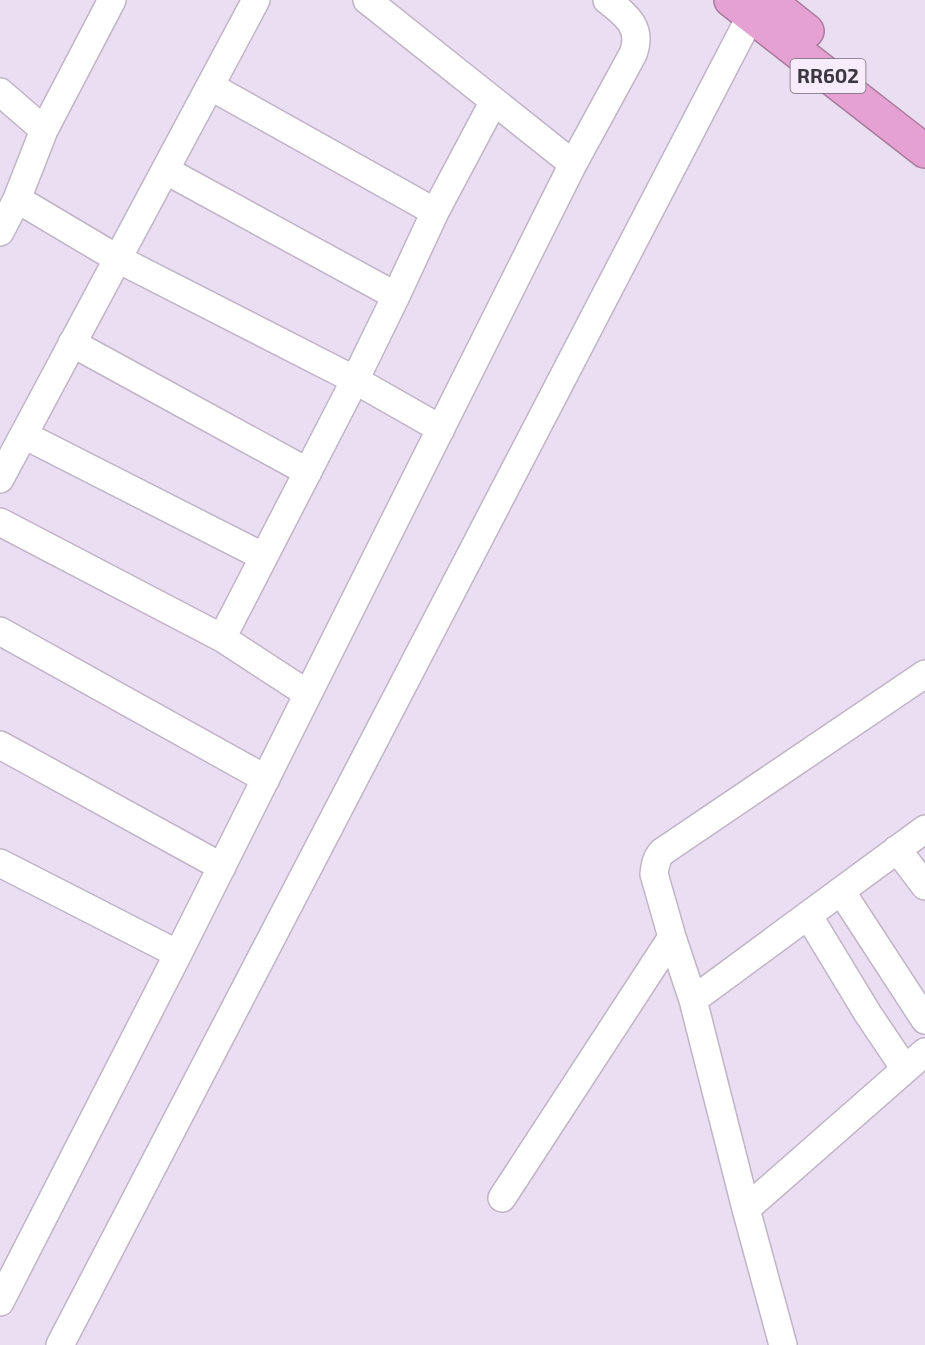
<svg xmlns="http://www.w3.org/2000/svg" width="925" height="1345" viewBox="0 0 925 1345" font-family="'Exo 2',sans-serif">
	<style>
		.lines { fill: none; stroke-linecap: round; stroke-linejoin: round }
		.minor-casing { stroke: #c0b4c7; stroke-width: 30 }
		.highway-casing { stroke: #aa7c9e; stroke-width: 36 }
		.minor { stroke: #fff; stroke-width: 27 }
		.highway { stroke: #e5a1d1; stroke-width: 33 }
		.labels { text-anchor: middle; stroke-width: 4.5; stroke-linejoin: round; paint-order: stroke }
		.shield { fill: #f6ecfc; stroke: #746e78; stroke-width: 1.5 }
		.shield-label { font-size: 20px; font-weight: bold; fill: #3d3840 }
	</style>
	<rect width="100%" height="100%" fill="#eadef2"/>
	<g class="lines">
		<g class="minor-casing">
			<path id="minor" d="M367,0L573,164
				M210,86L435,212
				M0,92L44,130
				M165,170L396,296
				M17,199L118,259L355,380L441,429
				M0,232L17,199L44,130L112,0
				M72,343L308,472
				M24,435L264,557
				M0,479L256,0
				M0,522L222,638L308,694
				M0,631L266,779
				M222,638L355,380L396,296L435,212L494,101
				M0,745L222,867
				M897,849L925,886
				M0,863L178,954
				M841,891L925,1020
				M808,915L868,1014L905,1069
				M693,1000L925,829
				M502,1198L672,937
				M746,1209L925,1052
				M0,1302L178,954L573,164L633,54C643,28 627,16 607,0
				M60,1345L759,0
				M783,1345L746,1209L693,1000L672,937L654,874C655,866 656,858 662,852L925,674"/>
		</g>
		<g class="highway-casing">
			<path id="highway" d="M731,0L925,151
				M768,0L807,31"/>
		</g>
		<use href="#minor" class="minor"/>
		<use href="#highway" class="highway"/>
	</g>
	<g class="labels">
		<rect class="shield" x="790.5" y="59" width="75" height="34" rx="4.5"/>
		<g class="shield-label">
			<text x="828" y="83">RR602</text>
		</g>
	</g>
</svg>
